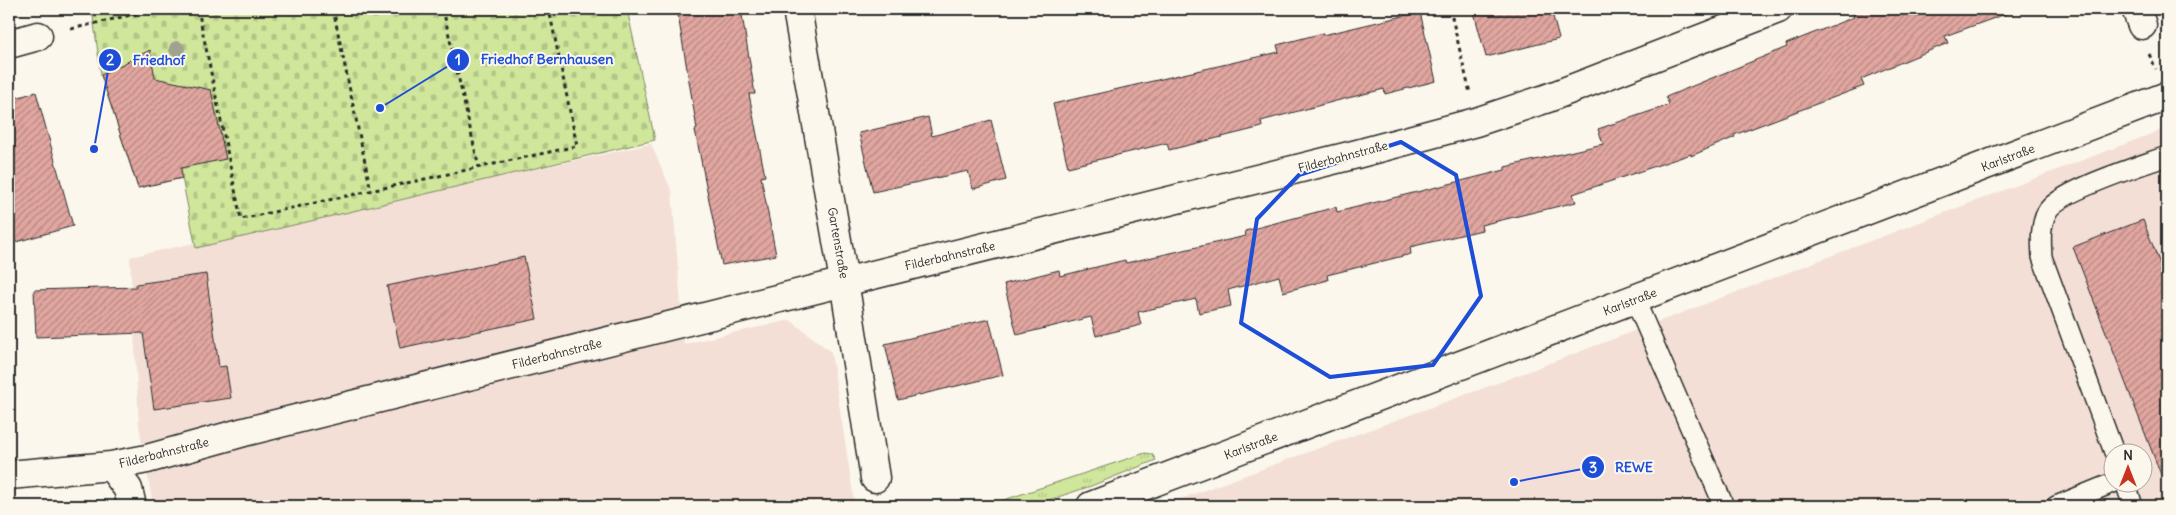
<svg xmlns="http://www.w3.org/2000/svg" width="2176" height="515" viewBox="0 0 2176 515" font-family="Delius,sans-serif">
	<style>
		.built { fill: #f3dfd5; fill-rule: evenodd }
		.grass { fill: url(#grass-tufts); stroke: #7d8863 }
		.cemetery { fill: url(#cemetery-stones); stroke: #7d8863 }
		.building { fill: url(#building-hatch); stroke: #2b2b2b }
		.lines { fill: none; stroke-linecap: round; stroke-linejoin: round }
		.lane-casing { stroke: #2b2b2b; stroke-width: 22 }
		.street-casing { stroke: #2b2b2b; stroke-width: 31 }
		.secondary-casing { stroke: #2b2b2b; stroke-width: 31 }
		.path { stroke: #2b2b2b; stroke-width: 3; stroke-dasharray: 4 4; stroke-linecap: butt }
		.lane { stroke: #fbf7ec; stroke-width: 19 }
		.street { stroke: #fbf7ec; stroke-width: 28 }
		.secondary { stroke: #fbf7ec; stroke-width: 28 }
		.tree { fill: #9fa191 }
		.marked { fill: none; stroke: #1d4ed8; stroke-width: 4; stroke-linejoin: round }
		.labels { text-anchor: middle; stroke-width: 4; stroke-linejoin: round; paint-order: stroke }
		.street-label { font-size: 12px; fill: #2b2b2b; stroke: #fbf7ec }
		.leader { fill: none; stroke: #1d4ed8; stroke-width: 2 }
		.callout-dot { fill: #1d4ed8; stroke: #fbf7ec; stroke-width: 2 }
		.mark-label { font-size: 15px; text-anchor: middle; font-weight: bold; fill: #fff }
		.callout-label { font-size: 14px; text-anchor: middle; font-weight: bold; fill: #1d4ed8; stroke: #fbf7ec; stroke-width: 4; stroke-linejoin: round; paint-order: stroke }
	</style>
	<defs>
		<pattern id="grass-tufts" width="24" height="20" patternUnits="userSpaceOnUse" patternTransform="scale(1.25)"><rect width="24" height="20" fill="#cfe69b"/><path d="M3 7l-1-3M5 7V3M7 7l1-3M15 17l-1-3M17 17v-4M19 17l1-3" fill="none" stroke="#b2c586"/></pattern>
		<pattern id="cemetery-stones" width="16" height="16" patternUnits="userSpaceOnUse" patternTransform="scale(1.25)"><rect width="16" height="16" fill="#cfe69b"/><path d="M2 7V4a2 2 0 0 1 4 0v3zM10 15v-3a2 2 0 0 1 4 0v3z" fill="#b2c586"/></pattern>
		<pattern id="building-hatch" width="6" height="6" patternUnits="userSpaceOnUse" patternTransform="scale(1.25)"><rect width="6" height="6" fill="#e1a6a0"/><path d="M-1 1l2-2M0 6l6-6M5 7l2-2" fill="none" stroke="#b78783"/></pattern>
	</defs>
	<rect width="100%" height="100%" fill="#fbf7ec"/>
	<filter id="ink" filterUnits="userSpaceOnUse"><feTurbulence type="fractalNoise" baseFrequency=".02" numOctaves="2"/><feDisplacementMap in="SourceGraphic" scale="10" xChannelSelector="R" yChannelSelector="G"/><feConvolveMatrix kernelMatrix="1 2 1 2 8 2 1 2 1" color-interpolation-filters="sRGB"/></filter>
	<g filter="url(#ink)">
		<path class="built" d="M2167,128V506H1161L1503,381ZM2114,452H2144V482H2114Z
			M651,144L672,192L684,344L790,320L831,352L855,506H153L139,426L130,257Z"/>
		<path class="grass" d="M1145,453L1152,454L1156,460L1091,486L1031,506H986Z"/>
		<path class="cemetery" d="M92,9H627L655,140L196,248L182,178L138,188L101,75Z"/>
		<path class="building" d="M677,9H741L755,94H749L765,176L761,177L776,255L722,265L695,130L697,129Z
			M1473,9H1551L1559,39L1486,57Z
			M1867,9H2010L2011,12L1945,36L1948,43L1861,79L1864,86L1734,135L1735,137L1691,156V154L1573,194L1576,202L1481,225L1482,230L1410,247L1411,254L1327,275L1328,280L1283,292L1279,276L1228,290L1231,306L1199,313L1196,299L1138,312L1141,325L1096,336L1091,317L1017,335L1004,284L1059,270L1060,276L1125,260L1126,263L1246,236L1245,231L1336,207L1337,212L1505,170V167L1603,144L1598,129L1669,105L1666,97L1787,47L1786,44L1854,17L1853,14Z
			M1420,12L1436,81L1385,94L1384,89L1336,101L1261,121L1262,127L1169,150L1167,143L1068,167L1053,104L1279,52L1277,45L1323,33V35Z
			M150,50L155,78L211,90L226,159L181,168L182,178L138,188L101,75Z
			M36,92L73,226L9,244V100Z
			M928,117L932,136L991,120L1006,180L973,189L968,171L873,192L859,133Z
			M2143,220L2167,282V485H2165L2073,247Z
			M524,257L537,319L400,348L387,286Z
			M206,274L219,367L226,366L231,398L154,409L143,333L36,337L34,290L136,287V284Z
			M989,319L1003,375L898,400L885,344Z"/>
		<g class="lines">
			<g class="lane-casing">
				<path id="lane" d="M1635,300L1724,506
					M2114,452L2042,257C2041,241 2040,226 2047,212C2057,191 2143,165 2167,156
					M2125,482L2133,506
					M2056,506L2115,482"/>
			</g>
			<g class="street-casing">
				<path id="street" d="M797,9L844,281L875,478
					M2136,9L2142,25
					M9,44L38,36
					M111,466L128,489L132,506
					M9,475L111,466L147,459L244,432L1357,154L1476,122L1548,98L1778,9"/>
			</g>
			<g class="secondary-casing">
				<path id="secondary" d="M1091,506L2167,96"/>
			</g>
			<path class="path" d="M198,9L241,219L577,146L549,9
				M333,9L371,191
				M443,9L479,168
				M1450,9L1470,93
				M71,29L156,9
				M2149,54L2156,69"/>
			<use href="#lane" class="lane"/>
			<use href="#street" class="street"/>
			<use href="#secondary" class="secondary"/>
		</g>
		<circle class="tree" cx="177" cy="49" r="8"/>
	</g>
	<path class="marked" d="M1401,142L1456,175L1481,296L1433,365L1330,377L1241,323L1257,219L1299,175Z"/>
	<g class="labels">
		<g class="street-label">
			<text transform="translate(1343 157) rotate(-15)" y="4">Filderbahnstraße</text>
			<text transform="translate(2008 158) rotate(-21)" y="4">Karlstraße</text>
			<text transform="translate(838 243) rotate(80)" y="4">Gartenstraße</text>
			<text transform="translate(950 256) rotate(-13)" y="4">Filderbahnstraße</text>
			<text transform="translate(1630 302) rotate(-21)" y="4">Karlstraße</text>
			<text transform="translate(557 354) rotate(-14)" y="4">Filderbahnstraße</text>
			<text transform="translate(1251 446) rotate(-21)" y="4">Karlstraße</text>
			<text transform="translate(164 453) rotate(-14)" y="4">Filderbahnstraße</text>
		</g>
	</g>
	<path class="leader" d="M380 108L458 60M94 149L110 60M1514 482L1593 467"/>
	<g class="callout-dot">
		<circle cx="380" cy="108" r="5"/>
		<circle cx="94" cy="149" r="5"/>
		<circle cx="1514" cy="482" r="5"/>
		<circle cx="458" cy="60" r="12"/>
		<circle cx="110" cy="60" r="12"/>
		<circle cx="1593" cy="467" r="12"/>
	</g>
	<g class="mark-label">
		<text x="458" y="65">1</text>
		<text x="110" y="65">2</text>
		<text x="1593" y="473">3</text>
	</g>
	<g class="callout-label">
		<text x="547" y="64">Friedhof Bernhausen</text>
		<text x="159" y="65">Friedhof</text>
		<text x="1634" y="472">REWE</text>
	</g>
	<rect width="2176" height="515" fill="none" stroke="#fbf7ec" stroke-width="30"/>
	<rect x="15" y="15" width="2146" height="485" fill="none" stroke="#2b2b2b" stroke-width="2" filter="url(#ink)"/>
	<g transform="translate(2128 468)"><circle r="24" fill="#fbf7ec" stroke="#a8a59f"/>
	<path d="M0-4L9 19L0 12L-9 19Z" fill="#c8321e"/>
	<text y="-8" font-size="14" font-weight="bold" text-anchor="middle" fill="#2b2b2b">N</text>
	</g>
</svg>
